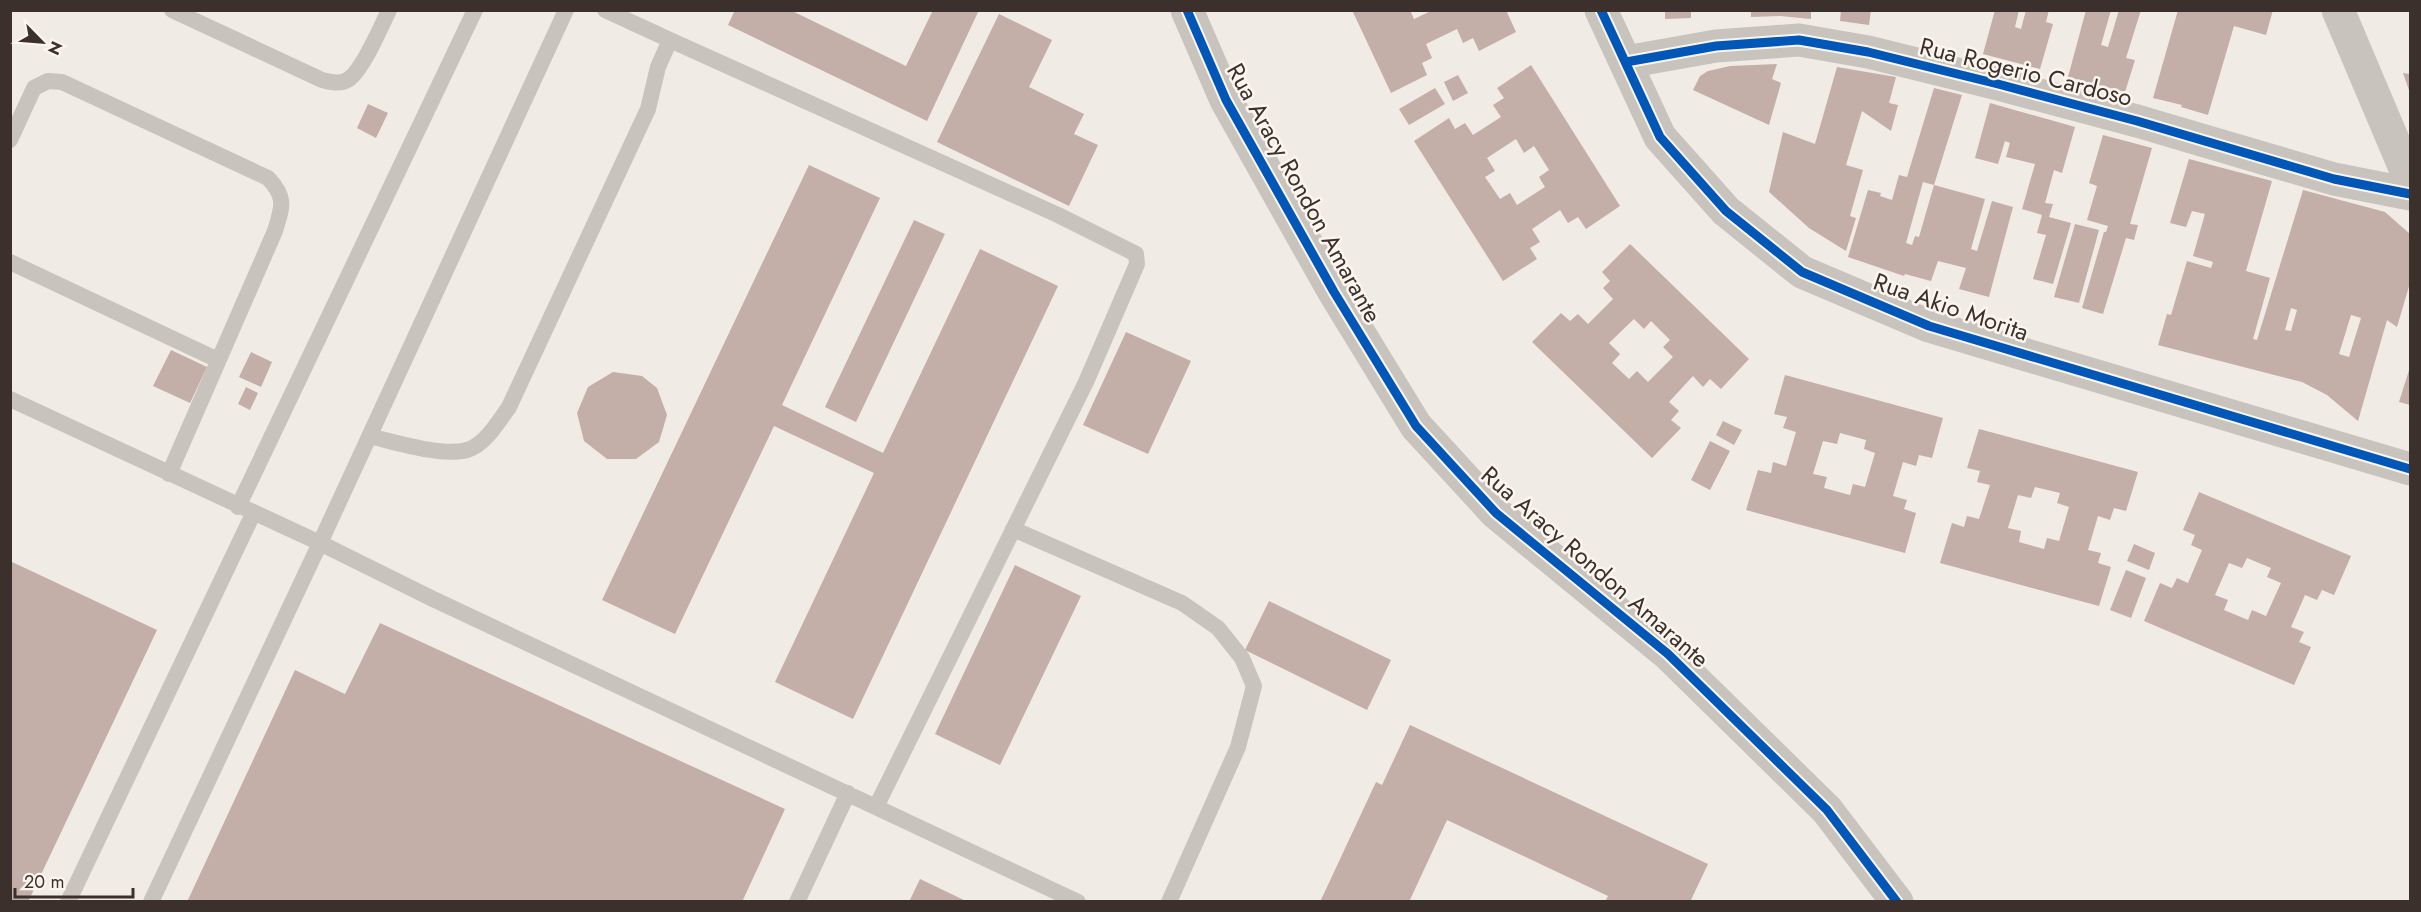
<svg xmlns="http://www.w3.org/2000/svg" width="2421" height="912" viewBox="0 0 2421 912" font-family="Jost,sans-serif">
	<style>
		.building { fill: #c3afa7; fill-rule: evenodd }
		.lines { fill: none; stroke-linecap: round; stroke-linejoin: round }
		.service { stroke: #c9c3be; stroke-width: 16 }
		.minor { stroke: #c9c3be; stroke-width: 33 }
		.cycleway-casing { stroke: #fbf5ee; stroke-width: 13 }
		.cycleway { stroke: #0057b8; stroke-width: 9 }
		.labels { text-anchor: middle; stroke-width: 5; stroke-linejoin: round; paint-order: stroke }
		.street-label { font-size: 24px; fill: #3b302b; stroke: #fbf5ee }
	</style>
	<rect width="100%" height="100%" fill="#f0ebe5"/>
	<path class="building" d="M735,10H790L906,66L933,10H979L927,121L728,25Z
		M1352,10H1410L1414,19L1433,10H1506L1516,32L1479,51L1473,38L1463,43L1457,29L1426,44L1432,58L1422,63L1427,75L1391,93Z
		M1665,10H1691V18L1665,19Z
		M1751,10H1811V19L1780,16L1751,17Z
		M1841,10H1871L1869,25L1840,21Z
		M1995,10H2019L2015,27L2021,29L2026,10H2049L2046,22L2053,24L2040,69L1983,54Z
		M2086,10H2111L2101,45L2108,47L2119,10H2141L2126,58L2135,60L2125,92L2068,77Z
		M2178,10H2273L2266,35L2234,26L2208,115L2181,107L2182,105L2153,98Z
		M999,14L1052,40L1029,87L1084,114L1074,134L1098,145L1069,206L937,142Z
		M1777,64L1772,79L1781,83L1769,125L1693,90L1700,76L1708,71L1730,66Z
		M1531,65L1620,206L1586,229L1578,217L1568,223L1560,210L1532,229L1540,242L1530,248L1537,259L1503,281L1414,141L1449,118L1455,129L1465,123L1473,135L1501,117L1493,105L1504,98L1497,88ZM1516,139L1524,153L1534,146L1549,170L1539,177L1545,187L1517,205L1510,193L1500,199L1485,177L1495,171L1487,158Z
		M1837,67L1896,77L1889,103L1898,105L1891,131L1862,111L1846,165L1863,170L1850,216L1856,218L1846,251L1809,228L1769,192L1783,132L1815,144Z
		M2403,73L2410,74V93Z
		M1458,75L1468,93L1453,101L1444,82Z
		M1435,88L1445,104L1409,125L1399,109Z
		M1934,88L1962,95L1934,185L1923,182L1906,243L1912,245L1915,236L1919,237L1934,185L1985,199L1971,249L1977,251L1992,201L2013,207L1989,297L1959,289L1966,268L1938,261L1931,281L1905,274L1904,276L1848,257L1868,190L1881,193L1880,196L1892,200L1899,175L1907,177Z
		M1990,103L2075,127L2062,173L2054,170L2045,203L2053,204L2049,217L2071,223L2053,284L2033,279L2046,235L2037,233L2042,215L2022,209L2035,164L2006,157L2010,143L2005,141L1998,164L1975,158Z
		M368,104L388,113L376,138L357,128Z
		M2103,135L2152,148L2130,224L2138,225L2134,240L2126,238L2103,314L2082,308L2104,232H2106L2108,226L2087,220L2097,186L2089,183Z
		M2189,159L2272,181L2246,271L2270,278L2253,339L2257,340L2303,190L2385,212L2410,234V283L2397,327L2387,320L2358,421L2327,395L2302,382L2158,345L2167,314L2171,315L2187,261L2211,268L2213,262L2193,256L2205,214L2192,211L2186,227L2170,223ZM2291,308L2297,310L2291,331L2285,330ZM2351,315L2361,318L2349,357L2339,354Z
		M809,165L880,198L782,405L883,453L980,249L1058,286L853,719L775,682L874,473L774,426L675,634L602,600Z
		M914,220L945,234L856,422L825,407Z
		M2075,224L2099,230L2079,303L2054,297Z
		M1630,244L1749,359L1721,389L1710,379L1703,387L1693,376L1669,402L1679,411L1671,420L1681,428L1652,458L1532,342L1561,313L1570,321L1578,314L1588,324L1613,299L1603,288L1610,281L1602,272ZM1634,319L1644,329L1651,321L1670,340L1663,347L1673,357L1648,382L1637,371L1629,379L1612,363L1620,354L1609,343Z
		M1126,332L1191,361L1148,454L1083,425Z
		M171,350L207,367L190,403L153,386Z
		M251,352L272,362L261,387L239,377Z
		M2410,367V405L2399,402Z
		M613,372L642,376L657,388L667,415L659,442L636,459H607L584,441L577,413L588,387Z
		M1785,375L1943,418L1932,458L1919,455L1916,466L1903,462L1893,496L1907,500L1904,509L1916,513L1905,553L1746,510L1758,470L1771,473L1773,462L1786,466L1796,432L1783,428L1787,417L1774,414ZM1840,433L1866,440L1864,449L1875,453L1865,487L1853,484L1850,495L1824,488L1827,477L1813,474L1823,441L1837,444Z
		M246,387L258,393L250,410L238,404Z
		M1723,421L1742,430L1734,445L1716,435Z
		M1979,429L2138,472L2126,511L2114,508L2110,520L2098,516L2088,550L2101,553L2098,563L2111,567L2099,606L1940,563L1952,523L1964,527L1967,516L1979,519L1990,485L1977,482L1980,471L1967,468ZM2035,487L2060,493L2057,503L2069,507L2059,541L2047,538L2044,549L2019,542L2021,531L2008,528L2018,495L2031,498Z
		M1710,441L1730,451L1710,490L1691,480Z
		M2199,492L2351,556L2334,595L2322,590L2317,600L2305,595L2291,627L2304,632L2299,642L2311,647L2294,685L2144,621L2160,583L2172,588L2177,578L2188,583L2202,550L2191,545L2195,535L2183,530ZM2247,558L2271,568L2267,577L2281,583L2266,616L2252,610L2248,620L2224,610L2228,600L2215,595L2229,563L2242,568Z
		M2134,544L2155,553L2149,570L2127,561Z
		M10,561L157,630L28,902H10Z
		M1015,565L1081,596L1000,765L935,734Z
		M2126,570L2146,578L2131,618L2110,610Z
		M1269,601L1391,660L1367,710L1245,650Z
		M380,623L785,809L742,902H187L295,670L345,694Z
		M1410,725L1708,864L1690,902H1605L1608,896L1447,820L1409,902H1320L1376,782L1382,785Z
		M920,879L968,902H909Z"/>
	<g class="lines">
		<path class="service" d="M172,10L322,80C331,82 340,85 349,79C363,69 381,27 389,10
			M670,40L1058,215L1136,254L1137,264L1086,382L876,807
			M10,140L34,88L48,81L62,82L268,178C287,198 282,207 275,231L169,474
			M10,262L218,360
			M10,399L320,543L433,599L1078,902
			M369,436C395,442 442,457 467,450C485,445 499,421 509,407L648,109L658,67L670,40L605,10
			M238,507L475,10
			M1013,529L1182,603L1218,628L1242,658L1254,686L1238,747L1169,902
			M68,902L253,514
			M151,902L320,543L566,10
			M797,902L848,793"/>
		<path class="minor" d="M1187,10L1226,100L1334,292L1416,426L1496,513L1668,654L1827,810L1897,902
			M1601,10L1660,137L1726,211L1802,272L1929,326L2410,469
			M2338,10L2410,180
			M1626,62L1716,46L1799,40L1868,52L1998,84L2137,121L2334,179L2410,194"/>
		<g class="cycleway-casing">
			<path id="cycleway" d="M1187,10L1226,100L1334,292L1416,426L1496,513L1668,654L1827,810L1897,902
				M1601,10L1660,137L1726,211L1802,272L1929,326L2410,469
				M1626,62L1716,46L1799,40L1868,52L1998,84L2137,121L2334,179L2410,194"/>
		</g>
		<use href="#cycleway" class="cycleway"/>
	</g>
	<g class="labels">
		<g class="street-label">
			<text transform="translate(2026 72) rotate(14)" y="8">Rua Rogerio Cardoso</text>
			<text transform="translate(1304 193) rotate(61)" y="8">Rua Aracy Rondon Amarante</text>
			<text transform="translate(1951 307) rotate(19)" y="8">Rua Akio Morita</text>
			<text transform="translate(1595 567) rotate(41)" y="8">Rua Aracy Rondon Amarante</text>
		</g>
	</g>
	<rect width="2421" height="912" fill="none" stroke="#3b302b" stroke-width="24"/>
	<g transform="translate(42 42) rotate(115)" stroke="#fbf5ee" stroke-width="4.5" paint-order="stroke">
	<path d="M0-4.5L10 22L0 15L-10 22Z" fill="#3b302b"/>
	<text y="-9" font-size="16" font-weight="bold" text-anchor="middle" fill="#3b302b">N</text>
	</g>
	<path d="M15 888v9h118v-9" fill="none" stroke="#3b302b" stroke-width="3"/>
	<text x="24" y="888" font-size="18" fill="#3b302b" stroke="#fbf5ee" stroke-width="4.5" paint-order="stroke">20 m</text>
</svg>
